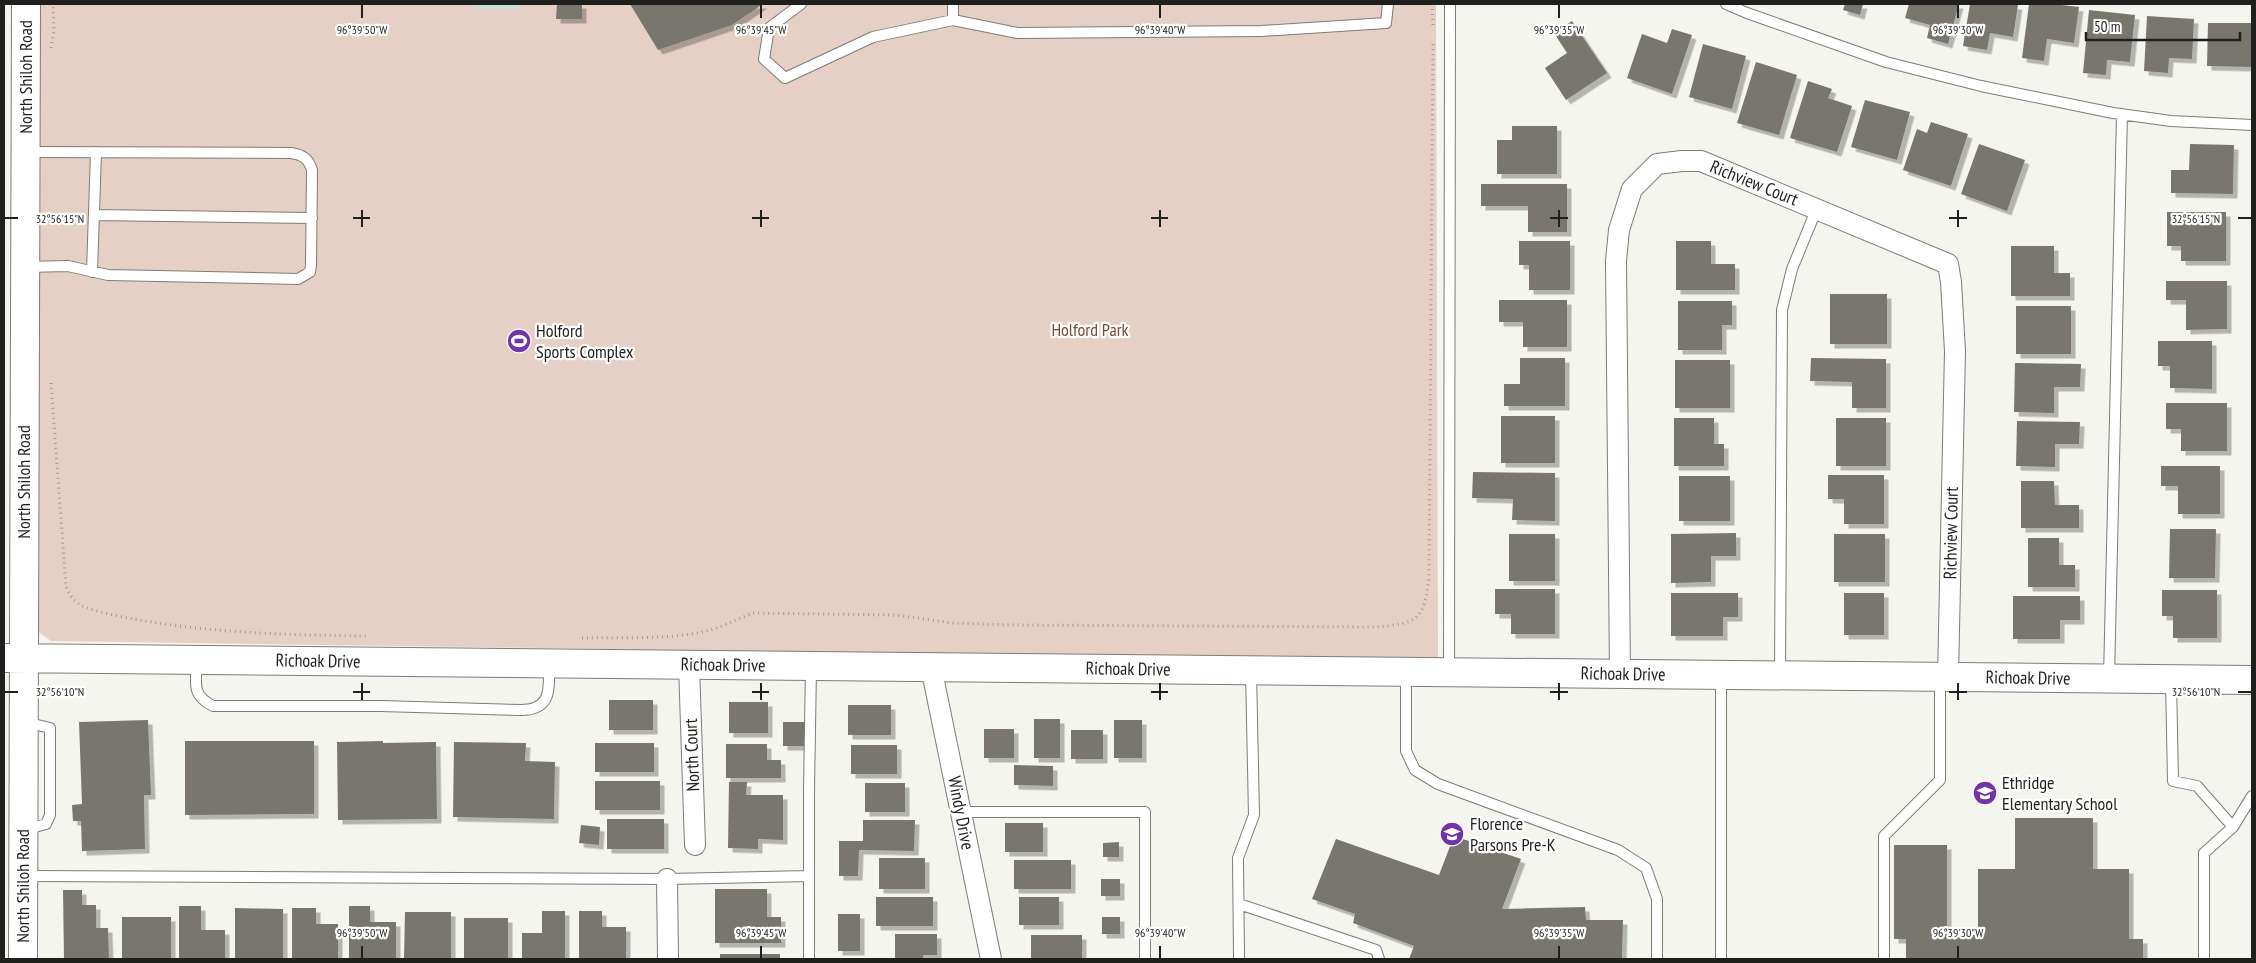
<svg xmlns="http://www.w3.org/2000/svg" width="2256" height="963" viewBox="0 0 2256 963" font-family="'PT Sans Narrow',sans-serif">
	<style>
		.green { fill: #e6d0c5 }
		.water { fill: #bde5de }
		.building { fill: #797670; filter: url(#shadow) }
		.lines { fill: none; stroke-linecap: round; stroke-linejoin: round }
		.lane-casing { stroke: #7c7d77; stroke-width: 12 }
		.street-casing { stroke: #7c7d77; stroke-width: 22 }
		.secondary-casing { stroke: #7c7d77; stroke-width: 30 }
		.path { stroke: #9c9d98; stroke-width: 3; stroke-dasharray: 1 4; stroke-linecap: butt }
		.lane { stroke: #fff; stroke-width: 10 }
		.street { stroke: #fff; stroke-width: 20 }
		.secondary { stroke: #fff; stroke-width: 28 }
		.ticks { fill: none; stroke: #1f1f1d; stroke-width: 2 }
		.labels { text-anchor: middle; stroke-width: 4.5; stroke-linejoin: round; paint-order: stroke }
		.street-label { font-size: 18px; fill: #1f1f1d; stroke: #fff }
		.park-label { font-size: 18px; fill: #794a33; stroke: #fff }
		.poi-label { font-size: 18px; fill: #1f1f1d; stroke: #fff; text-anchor: start }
		.ticks-label { font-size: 12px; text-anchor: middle; fill: #1f1f1d; stroke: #fff; stroke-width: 4.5; stroke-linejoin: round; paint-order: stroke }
	</style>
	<defs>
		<filter id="shadow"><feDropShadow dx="4.5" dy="4.5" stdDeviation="0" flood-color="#0004"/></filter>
	</defs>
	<rect width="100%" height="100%" fill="#f4f5ef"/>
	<path class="green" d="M37,4H1436L1438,661L51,641L37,631Z"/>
	<path class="water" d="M477,4H518V8H477Z"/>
	<path class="building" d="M557,4H582V19H556Z
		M630,4H763L732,25L658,50Z
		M1845,4H1863L1860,15L1843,10Z
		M1909,4H1959L1948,44L1927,38L1930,25L1905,18Z
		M1970,4L2018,5L2013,37L1990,33L1987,50L1963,46Z
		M2029,4H2053L2079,7L2074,43L2047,39L2044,61L2022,58Z
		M2089,10L2135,15L2130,62L2107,60L2106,75L2083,73Z
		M2147,16L2194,19L2192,59L2169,58L2168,73L2144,71Z
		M1572,21L1607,73L1566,100L1545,68L1567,53L1554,33Z
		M2208,23H2252V67L2207,66Z
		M1672,29L1692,35L1672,94L1627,78L1642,34L1667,43Z
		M1703,44L1746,56L1732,109L1689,97Z
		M1756,62L1797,75L1779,135L1737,123Z
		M1808,81L1832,89L1828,98L1852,106L1837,152L1790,138Z
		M1865,100L1910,112L1897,160L1851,147Z
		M1931,122L1968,134L1951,186L1903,170L1917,129L1927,133Z
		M1512,126H1557V174H1497V140H1512Z
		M1979,144L2025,160L2007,211L1961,194Z
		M2190,144L2234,145L2233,194L2171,193V170H2189Z
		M1481,184H1567V232H1528V206H1481Z
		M2167,212H2226V261H2181V246H2167Z
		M1519,241H1570V290H1529V265H1519Z
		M1676,241H1711V264H1735V290H1676Z
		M2011,246H2054V273H2070V296H2011Z
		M2166,281H2227V329L2186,330V300H2166Z
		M1830,294H1887V344H1830Z
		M1499,300H1567V347H1523V322H1499Z
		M1678,301H1732V325H1722V350H1678Z
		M2016,306H2071V354H2016Z
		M2158,341H2212V389L2170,388V366H2158Z
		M1520,358H1565V406H1504V384H1520Z
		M1811,358L1886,359V408H1852V382L1810,381Z
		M1675,360H1730V408H1675Z
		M2015,363L2081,364L2080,387H2054V413L2014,412Z
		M2166,403H2227V451H2181V429H2166Z
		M1501,416H1555V463H1501Z
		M1674,418H1714V444H1724V466H1674Z
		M1836,418H1886V466H1836Z
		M2017,421L2080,422L2079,444H2055V467L2016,466Z
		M2161,466H2220V514H2178V486H2161Z
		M1473,472L1555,473V521L1512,520L1513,499L1472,498Z
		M1828,475H1884V524H1844V499H1828Z
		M1679,476H1730V521H1679Z
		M2021,481H2054L2055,505H2079V528H2021Z
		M2170,529H2216L2215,578H2169Z
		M1736,533V556H1711V582L1671,583V534Z
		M1509,534H1555V581H1509Z
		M1834,534H1885V582H1834Z
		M2028,538H2059V565H2075V587H2028Z
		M1495,589H1555V634H1511V614H1495Z
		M2162,590H2217V638H2173V616H2162Z
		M1671,593H1738V617H1723V636H1671Z
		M1844,593H1884V635H1844Z
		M2013,596H2080V620H2060V639H2013Z
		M609,700H653V730H609Z
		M729,702H768V733H729Z
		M848,705H891V735H848Z
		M1034,719H1060V758H1034Z
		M148,720L151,795H144L145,849L82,851L81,821H73L72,805L82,804L79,722Z
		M1114,720H1142V758H1114Z
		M783,722H805V746H783Z
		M984,729H1014V758H984Z
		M1071,730H1103V759H1071Z
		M185,741H314V814L185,815Z
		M383,741V743L436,742L437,819L338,820L337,742Z
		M454,742L526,743L525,761L555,762L554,819L453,817Z
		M595,743H654V772H595Z
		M726,744H767V760H781V778H726Z
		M851,745H897V774H851Z
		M1014,765L1053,766V786L1014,785Z
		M595,781H660V810H595Z
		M729,782H747L746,795H783V840L758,839V849L728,848Z
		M865,783H905V812H865Z
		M2015,818H2093V869H2129V939H2143V959H1906V939H1894V845H1947V935H1978V869H2015Z
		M607,819H664V849H607Z
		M863,820H915L914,851L859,850L858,876H839V841H863Z
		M1005,823H1043V852H1005Z
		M581,825L600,827L599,845L579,843Z
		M1454,836L1521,859L1502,909L1585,907L1586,920H1623L1622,959H1409L1414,946L1353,923L1355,914L1312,899L1336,839L1439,875Z
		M1119,842V857H1103V843Z
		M879,858H925V889H879Z
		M1014,860H1071V889H1014Z
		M1101,879H1120V896H1101Z
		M715,889H767V917H781V943H715Z
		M63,890H82V905H96V928H108L109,959H64Z
		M876,897H933V926H876Z
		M1019,897H1059V925H1019Z
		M179,906H201V930H225V959H179Z
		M349,906H370V922H396V959H349Z
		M235,908L283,909V959H235Z
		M292,908H316V924H338V959H292Z
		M542,911H565V959H522V933H542Z
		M579,911H602V927H626V959H579Z
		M405,912H451V959H404Z
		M838,914H860V951H838Z
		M122,917H171V959H122Z
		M1102,917H1120V934H1102Z
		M464,918H508V959H464Z
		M895,934H937V955H923V959H895Z
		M1031,935H1082V959H1031Z
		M720,954H780V959H720Z"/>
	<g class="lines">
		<g class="lane-casing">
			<path id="lane" d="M801,4L769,28L764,59L785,78L873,37L953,20V4
				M1726,4L1747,13L1886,62L1981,86L2113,113L2171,121L2252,125
				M953,20L1018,33L1261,31L1386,23L1388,4
				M94,215L312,218
				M26,267L68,266L108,275L298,279L310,272L311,265L312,170C308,158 303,155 291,153L27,152
				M92,272L96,152
				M197,661C196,683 191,695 213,706H381L521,710C552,710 549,689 549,665
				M1449,672L1450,4
				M1406,673V751L1415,770L1438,784L1618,850L1646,868L1657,899V959
				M1721,675V959
				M1780,675L1782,310L1792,269L1817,208
				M2109,678L2122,114
				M2171,680L2173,781L2197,786L2233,827
				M961,812H1145V959
				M24,830L46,824L50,815V728L25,722
				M24,876L667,879L809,876
				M1239,904L1376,950L1379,959
				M809,959V791L811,667
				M1239,959L1238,858L1254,815L1251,671
				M1884,959V836L1940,780V678
				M2204,959V853L2233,827L2252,796"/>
		</g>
		<g class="street-casing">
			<path id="street" d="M689,665L695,845
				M931,667L991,959
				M1620,674L1616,261L1619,230L1632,189L1657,164L1682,161H1701L1948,264L1951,282L1955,351L1948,677
				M667,879L668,959"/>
		</g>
		<g class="secondary-casing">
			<path id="secondary" d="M4,658L2252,680
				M23,959L26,4"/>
		</g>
		<path class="path" d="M1432,4L1433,26
			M51,48L54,31L53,4
			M51,383L66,586C68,593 73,600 79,604C92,612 119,616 134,619C211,633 288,635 366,636
			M582,638C623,637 667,640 707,631C723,627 738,618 754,613L896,615L953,623L1012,625L1377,627C1418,623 1424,620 1429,578L1433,44"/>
		<use href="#lane" class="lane"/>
		<use href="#street" class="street"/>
		<use href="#secondary" class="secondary"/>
	</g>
	<path class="ticks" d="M362,5V18M761,5V18M1160,5V18M1559,5V18M1958,5V18M362,210V227M761,210V227M1160,210V227M1559,210V227M1958,210V227M5,218H18M353,218H370M752,218H769M1151,218H1168M1550,218H1568M1949,218H1967M2238,218H2251M362,683V700M761,683V700M1160,683V700M1559,683V700M1958,683V700M5,692H18M353,692H370M752,692H769M1151,692H1168M1550,692H1568M1949,692H1967M2238,692H2251M362,946V958M761,946V958M1160,946V958M1559,946V958M1958,946V958"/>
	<defs>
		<g id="stadium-disc" transform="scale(1.25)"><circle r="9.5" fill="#7234a9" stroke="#fff"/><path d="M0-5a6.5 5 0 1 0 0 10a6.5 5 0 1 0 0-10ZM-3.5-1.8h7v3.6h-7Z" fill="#fff"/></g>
		<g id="school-disc" transform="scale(1.25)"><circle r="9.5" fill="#7234a9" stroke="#fff"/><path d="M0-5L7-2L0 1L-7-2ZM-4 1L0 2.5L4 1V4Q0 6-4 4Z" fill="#fff"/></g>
	</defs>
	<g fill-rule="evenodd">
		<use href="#stadium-disc" x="519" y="341"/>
		<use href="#school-disc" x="1985" y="793"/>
		<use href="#school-disc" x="1452" y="834"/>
	</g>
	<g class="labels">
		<g class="street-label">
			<text transform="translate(26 77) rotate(-90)" y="6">North Shiloh Road</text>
			<text transform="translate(1754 183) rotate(22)" y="6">Richview Court</text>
			<text transform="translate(24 482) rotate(-90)" y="6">North Shiloh Road</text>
			<text transform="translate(1951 533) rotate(-89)" y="6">Richview Court</text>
			<text transform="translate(318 661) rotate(1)" y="6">Richoak Drive</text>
			<text transform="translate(723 665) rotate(1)" y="6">Richoak Drive</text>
			<text transform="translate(1128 669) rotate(1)" y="6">Richoak Drive</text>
			<text transform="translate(1623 674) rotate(1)" y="6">Richoak Drive</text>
			<text transform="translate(2028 678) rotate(1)" y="6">Richoak Drive</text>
			<text transform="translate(692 755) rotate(-92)" y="6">North Court</text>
			<text transform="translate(961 813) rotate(79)" y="6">Windy Drive</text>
			<text transform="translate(23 886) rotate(-90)" y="6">North Shiloh Road</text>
		</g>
		<g class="park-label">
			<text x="1090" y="336">Holford Park</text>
		</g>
		<g class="poi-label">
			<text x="536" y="337">Holford<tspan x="536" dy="21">Sports Complex</tspan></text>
			<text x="2002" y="789">Ethridge<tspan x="2002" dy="21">Elementary School</tspan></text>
			<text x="1470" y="830">Florence<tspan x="1470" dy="21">Parsons Pre-K</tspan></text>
		</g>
	</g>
	<g class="ticks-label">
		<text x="362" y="34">96°39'50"W</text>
		<text x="761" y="34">96°39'45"W</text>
		<text x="1160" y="34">96°39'40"W</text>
		<text x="1559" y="34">96°39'35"W</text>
		<text x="1958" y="34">96°39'30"W</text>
		<text x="60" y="223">32°56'15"N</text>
		<text x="2196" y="223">32°56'15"N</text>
		<text x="60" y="696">32°56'10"N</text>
		<text x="2196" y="696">32°56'10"N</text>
		<text x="362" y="937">96°39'50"W</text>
		<text x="761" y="937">96°39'45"W</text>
		<text x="1160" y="937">96°39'40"W</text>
		<text x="1559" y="937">96°39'35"W</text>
		<text x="1958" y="937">96°39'30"W</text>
	</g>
	<rect width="2256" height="963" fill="none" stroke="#1f1f1d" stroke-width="10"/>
	<path d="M2086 32v8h154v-8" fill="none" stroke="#1f1f1d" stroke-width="2.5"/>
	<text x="2094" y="32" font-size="15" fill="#1f1f1d" stroke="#ffffff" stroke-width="4" paint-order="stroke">50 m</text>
</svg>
